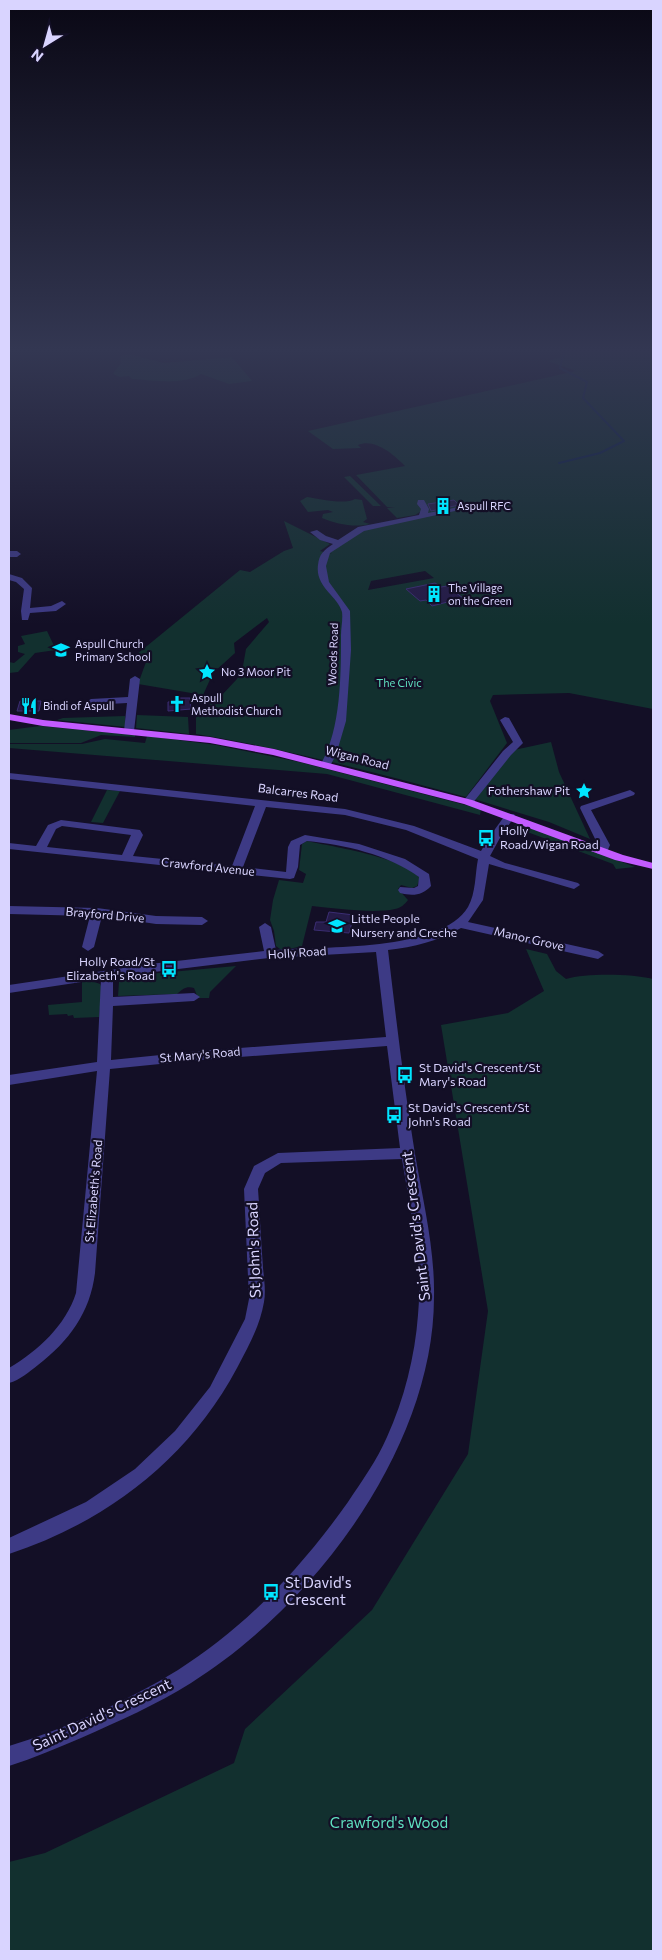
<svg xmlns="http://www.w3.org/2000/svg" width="662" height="1960" viewBox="0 0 662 1960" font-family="Commissioner,sans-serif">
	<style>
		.green { fill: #12302f; fill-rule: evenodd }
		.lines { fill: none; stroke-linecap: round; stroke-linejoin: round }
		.stream { stroke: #0c2248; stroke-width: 2 }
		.building { fill: #241b47; stroke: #3b2d73 }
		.minor { fill: #3d3a85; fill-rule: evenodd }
		.major { fill: #c25bff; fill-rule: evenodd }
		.labels { text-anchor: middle; stroke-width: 4.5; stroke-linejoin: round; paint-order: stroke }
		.far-poi-label { font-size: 11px; fill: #d9d4ff; stroke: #130f26; text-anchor: start }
		.far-street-label { font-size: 11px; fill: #d9d4ff; stroke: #130f26 }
		.far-park-label { font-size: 11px; fill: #5fe0c0; stroke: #130f26 }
		.street-label { font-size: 12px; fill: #d9d4ff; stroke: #130f26 }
		.poi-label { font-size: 12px; fill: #d9d4ff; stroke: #130f26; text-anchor: start }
		.near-street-label { font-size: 15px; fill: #d9d4ff; stroke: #130f26 }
		.near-poi-label { font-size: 15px; fill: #d9d4ff; stroke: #130f26; text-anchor: start }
		.near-park-label { font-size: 15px; fill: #5fe0c0; stroke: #130f26 }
	</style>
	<rect width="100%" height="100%" fill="#130f26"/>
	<path class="green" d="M560,351H653V709L569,693L493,695L490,701L507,743L466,797C377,773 288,749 196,734V715L222,695L237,679L243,666L246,649L269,622L267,618L234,643L235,653L213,673L203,695L138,684L146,662L131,659L240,570L250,572L284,551L293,548L284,521L330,544L320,551L332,554L326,552L361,529L423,515L420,512L415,515L397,518L387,508L395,507H387L356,475L405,466C394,455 375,438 358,445L361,448L333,449L308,431L576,371L548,361L560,357ZM425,571L434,578L368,590L371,581Z
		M129,354L164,363L232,357L252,381L229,384L201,374C182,386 153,380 132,379L129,376L120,377L113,374L121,363L120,356Z
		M350,476L381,506H373L344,477Z
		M307,497C319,499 345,505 355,499L362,500L367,519L363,522L370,524C355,528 336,524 322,518L323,514L333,512L328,510L308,512L300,501Z
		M47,631L56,650L35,653L18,672L9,673V662L14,663L25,654L18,652V646L25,644L21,636Z
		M137,715L188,717L189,734L136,728Z
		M125,716L126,727L57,720L63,718Z
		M40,726L135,735V737L101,735L81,743H9V730Z
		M147,736L216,745L299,762L481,809L480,815L327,774L9,748V744H82L105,739L145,743Z
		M551,742L559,772L590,839L549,822L474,799L514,750Z
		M107,790L120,791L103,823L91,822Z
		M517,822L635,867L616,869L613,864L514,827Z
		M307,841C333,847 404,857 420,878L417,886L412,888L401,885L398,889L408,900C405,904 401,908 395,909C373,914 335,908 312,906L302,946L285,950L280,949L276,946L274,931L270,920L273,900L279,880L303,883L306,874L299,870L302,844Z
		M526,949L547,954L556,971L566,979C587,973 632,974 653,979V1951H9V1862L45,1853L234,1763L245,1729L372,1610L468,1454L488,1311L441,1025L508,1013L544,991Z
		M236,966L210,992L209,998H198L194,988C186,986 183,989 177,994L118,996L119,982L127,976Z
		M92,981L100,984L102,988L99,1017L74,1018L73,1015L68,1016L67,1014L49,1015L48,1005L82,1002V982Z"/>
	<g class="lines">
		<path class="stream" d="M559,463L600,453L624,441L583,398L587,382L560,368L564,351"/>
	</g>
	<path class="building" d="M454,500L459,505L431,511L428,504Z
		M435,583L441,587L447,586L463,598L432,606L426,600L420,601L406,589Z
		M175,698H190L191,709L168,711V702L176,701Z
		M20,701H41L39,711H17Z
		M329,912L354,915L349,933L314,930L316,922H326Z"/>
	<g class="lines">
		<path class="minor" d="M418,500H424L429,509L428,513L469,505L473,507L364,531L330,553L326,566L329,582L350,611L351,650L346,721L336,755L330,766H322L321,764C341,728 341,676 341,635C341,628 343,619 342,612C338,596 315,587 318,565C319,554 324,550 333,544L320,540L310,532L317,530L326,536L338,540L358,527L419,515L421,509L417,504Z
			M9,551H17L21,554L17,557H9Z
			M9,574L22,578L32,588L30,608L51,606L62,601L66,604L56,611L30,613L28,620H22L21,611L24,589L16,582L9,580Z
			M135,676L140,679L134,731L129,734L124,731L127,703L91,705L86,702L91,699L128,697L130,679Z
			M505,717L509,718L523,743L511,755L472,804H464L463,802L464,800L503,751L513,742L500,720Z
			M9,773L345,809L414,826L481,851L490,836L506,814H514L515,816L501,836L490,856L505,863L578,883L580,885L574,889L489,864L483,900L468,922L598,951L604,955L598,959L461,928C438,941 414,947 388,950C396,1018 404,1087 415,1154C423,1201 435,1249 434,1297C434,1447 314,1606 191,1683C156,1705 119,1721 81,1738C57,1748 34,1758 9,1766V1746C67,1728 126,1702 178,1670C246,1627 302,1567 348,1502C362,1481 377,1460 387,1437C404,1400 415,1356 418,1315C423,1263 410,1210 402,1159L281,1163L265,1173L258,1189C260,1215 261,1242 263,1268C264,1279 266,1291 264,1302C260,1326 248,1347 237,1368C188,1460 106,1522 9,1554V1538L86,1502L135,1469L175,1431L210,1387L245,1319L249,1299L244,1189L254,1166L278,1153L400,1148L387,1046L200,1060L110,1069L95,1273C90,1313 69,1341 38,1365C29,1372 20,1380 9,1383V1368C38,1351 66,1325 76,1293L97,1071L9,1085V1075L97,1062L101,979L9,993V985L150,964L264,951L259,927L265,923L271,927L276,950C322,946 442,952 468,907C476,893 475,874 478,859L406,830L345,815L266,807L243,867L286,872L288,847L291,841L305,835L359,844L405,859L429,874L431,886C422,896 412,896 400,893L398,890L400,887L414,888L418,886L419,877C387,854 345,845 307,841L300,845L298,867L294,878L290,879L9,849V843L36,846L48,825L61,820L140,830L143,835L133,856L232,866L255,806L9,779ZM62,826L131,835L122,855L47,847L56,829ZM376,952L386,1037L200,1051L111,1060L113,1006L194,1001L200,997L194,993L113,997V977L269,958Z
			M630,790L635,793L634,795L591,810L610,845L606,854H598L596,852L598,845L580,808L581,806Z
			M9,906L97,908L156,916L202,917L208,921L202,925L156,924L102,916L94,947L88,951L82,947L90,916L9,914Z"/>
		<path class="major" d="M9,714L43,720L210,737L274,749L472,800L623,855L653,863V869L615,860L464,804L273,755L210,743L43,726L9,720Z"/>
	</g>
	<linearGradient id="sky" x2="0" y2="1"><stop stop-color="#0a0815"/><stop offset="0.56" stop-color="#333752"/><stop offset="1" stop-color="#333752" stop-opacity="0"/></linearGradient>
	<rect width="662" height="625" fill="url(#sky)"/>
	<defs>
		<g id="building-bare" transform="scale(1.35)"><path d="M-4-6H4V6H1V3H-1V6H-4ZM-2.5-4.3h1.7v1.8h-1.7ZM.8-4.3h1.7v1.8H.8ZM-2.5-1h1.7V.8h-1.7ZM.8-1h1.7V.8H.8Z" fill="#00e5ff" stroke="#130f26" stroke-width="2.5" paint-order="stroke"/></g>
		<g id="school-bare" transform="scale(1.35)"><path d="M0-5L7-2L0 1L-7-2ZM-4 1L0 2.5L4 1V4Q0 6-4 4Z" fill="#00e5ff" stroke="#130f26" stroke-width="2.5" paint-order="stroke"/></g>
		<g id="sight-bare" transform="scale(1.35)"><path d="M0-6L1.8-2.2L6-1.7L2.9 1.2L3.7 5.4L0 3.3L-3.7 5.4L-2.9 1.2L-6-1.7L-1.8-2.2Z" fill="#00e5ff" stroke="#130f26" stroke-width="2.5" paint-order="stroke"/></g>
		<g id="church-bare" transform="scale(1.35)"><path d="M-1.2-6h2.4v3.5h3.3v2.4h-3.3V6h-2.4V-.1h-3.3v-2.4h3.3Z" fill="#00e5ff" stroke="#130f26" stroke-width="2.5" paint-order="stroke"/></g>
		<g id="restaurant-bare" transform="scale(1.35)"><path d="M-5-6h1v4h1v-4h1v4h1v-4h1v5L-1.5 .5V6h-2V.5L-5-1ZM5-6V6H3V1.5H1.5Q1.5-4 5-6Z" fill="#00e5ff" stroke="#130f26" stroke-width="2.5" paint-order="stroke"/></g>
		<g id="bus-bare" transform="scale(1.35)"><path d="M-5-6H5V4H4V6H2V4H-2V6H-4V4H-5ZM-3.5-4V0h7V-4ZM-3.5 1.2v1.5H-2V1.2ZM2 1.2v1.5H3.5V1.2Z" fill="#00e5ff" stroke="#130f26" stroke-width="2.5" paint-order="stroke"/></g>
	</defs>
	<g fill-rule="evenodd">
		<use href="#building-bare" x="443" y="506"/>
		<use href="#building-bare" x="434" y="594"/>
		<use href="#school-bare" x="61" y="650"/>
		<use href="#sight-bare" x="207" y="672"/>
		<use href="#church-bare" x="177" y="704"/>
		<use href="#restaurant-bare" x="29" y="706"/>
		<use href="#sight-bare" x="584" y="791"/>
		<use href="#bus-bare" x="486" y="838"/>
		<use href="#school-bare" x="337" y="926"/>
		<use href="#bus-bare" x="169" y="969"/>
		<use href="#bus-bare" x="405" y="1075"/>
		<use href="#bus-bare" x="394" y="1115"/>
		<use href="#bus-bare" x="271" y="1592"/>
	</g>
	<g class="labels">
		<g class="far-poi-label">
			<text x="457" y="510">Aspull RFC</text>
			<text x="448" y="592">The Village<tspan x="448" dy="13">on the Green</tspan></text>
			<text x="75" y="648">Aspull Church<tspan x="75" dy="13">Primary School</tspan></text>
			<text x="221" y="676">No 3 Moor Pit</text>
			<text x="191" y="702">Aspull<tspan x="191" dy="13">Methodist Church</tspan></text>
			<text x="43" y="710">Bindi of Aspull</text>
		</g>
		<g class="far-street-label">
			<text transform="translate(333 654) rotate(-88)" y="4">Woods Road</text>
		</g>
		<g class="far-park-label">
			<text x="399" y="687">The Civic</text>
		</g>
		<g class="street-label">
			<text transform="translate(357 758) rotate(14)" y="4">Wigan Road</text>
			<text transform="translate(298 793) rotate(7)" y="4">Balcarres Road</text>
			<text transform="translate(208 867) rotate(6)" y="4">Crawford Avenue</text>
			<text transform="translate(105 915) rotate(5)" y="4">Brayford Drive</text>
			<text transform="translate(529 939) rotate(13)" y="4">Manor Grove</text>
			<text transform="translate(297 953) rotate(-4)" y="4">Holly Road</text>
			<text transform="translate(200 1055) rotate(-5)" y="4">St Mary's Road</text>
			<text transform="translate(94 1191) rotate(-85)" y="4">St Elizabeth's Road</text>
		</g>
		<g class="poi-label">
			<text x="570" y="795" text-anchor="end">Fothershaw Pit</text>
			<text x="500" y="835">Holly<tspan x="500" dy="14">Road/Wigan Road</tspan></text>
			<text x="351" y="923">Little People<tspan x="351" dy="14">Nursery and Creche</tspan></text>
			<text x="155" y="966" text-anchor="end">Holly Road/St<tspan x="155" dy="14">Elizabeth's Road</tspan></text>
			<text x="419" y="1072">St David's Crescent/St<tspan x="419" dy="14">Mary's Road</tspan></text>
			<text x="408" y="1112">St David's Crescent/St<tspan x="408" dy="14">John's Road</tspan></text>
		</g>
		<g class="near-street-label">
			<text transform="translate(416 1226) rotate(-97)" y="5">Saint David's Crescent</text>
			<text transform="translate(254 1250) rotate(-92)" y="5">St John's Road</text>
			<text transform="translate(102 1715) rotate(-25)" y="5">Saint David's Crescent</text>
		</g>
		<g class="near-poi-label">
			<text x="285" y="1588">St David's<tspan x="285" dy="17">Crescent</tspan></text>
		</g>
		<g class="near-park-label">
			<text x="389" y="1828">Crawford's Wood</text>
		</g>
	</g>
	<rect width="662" height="1960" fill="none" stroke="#d9d4ff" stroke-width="20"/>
	<g transform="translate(45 45) rotate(217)" stroke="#130f26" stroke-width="4" paint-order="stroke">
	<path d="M0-4L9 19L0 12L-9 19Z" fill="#d9d4ff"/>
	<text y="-8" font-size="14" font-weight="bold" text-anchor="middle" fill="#d9d4ff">N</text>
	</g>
</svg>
